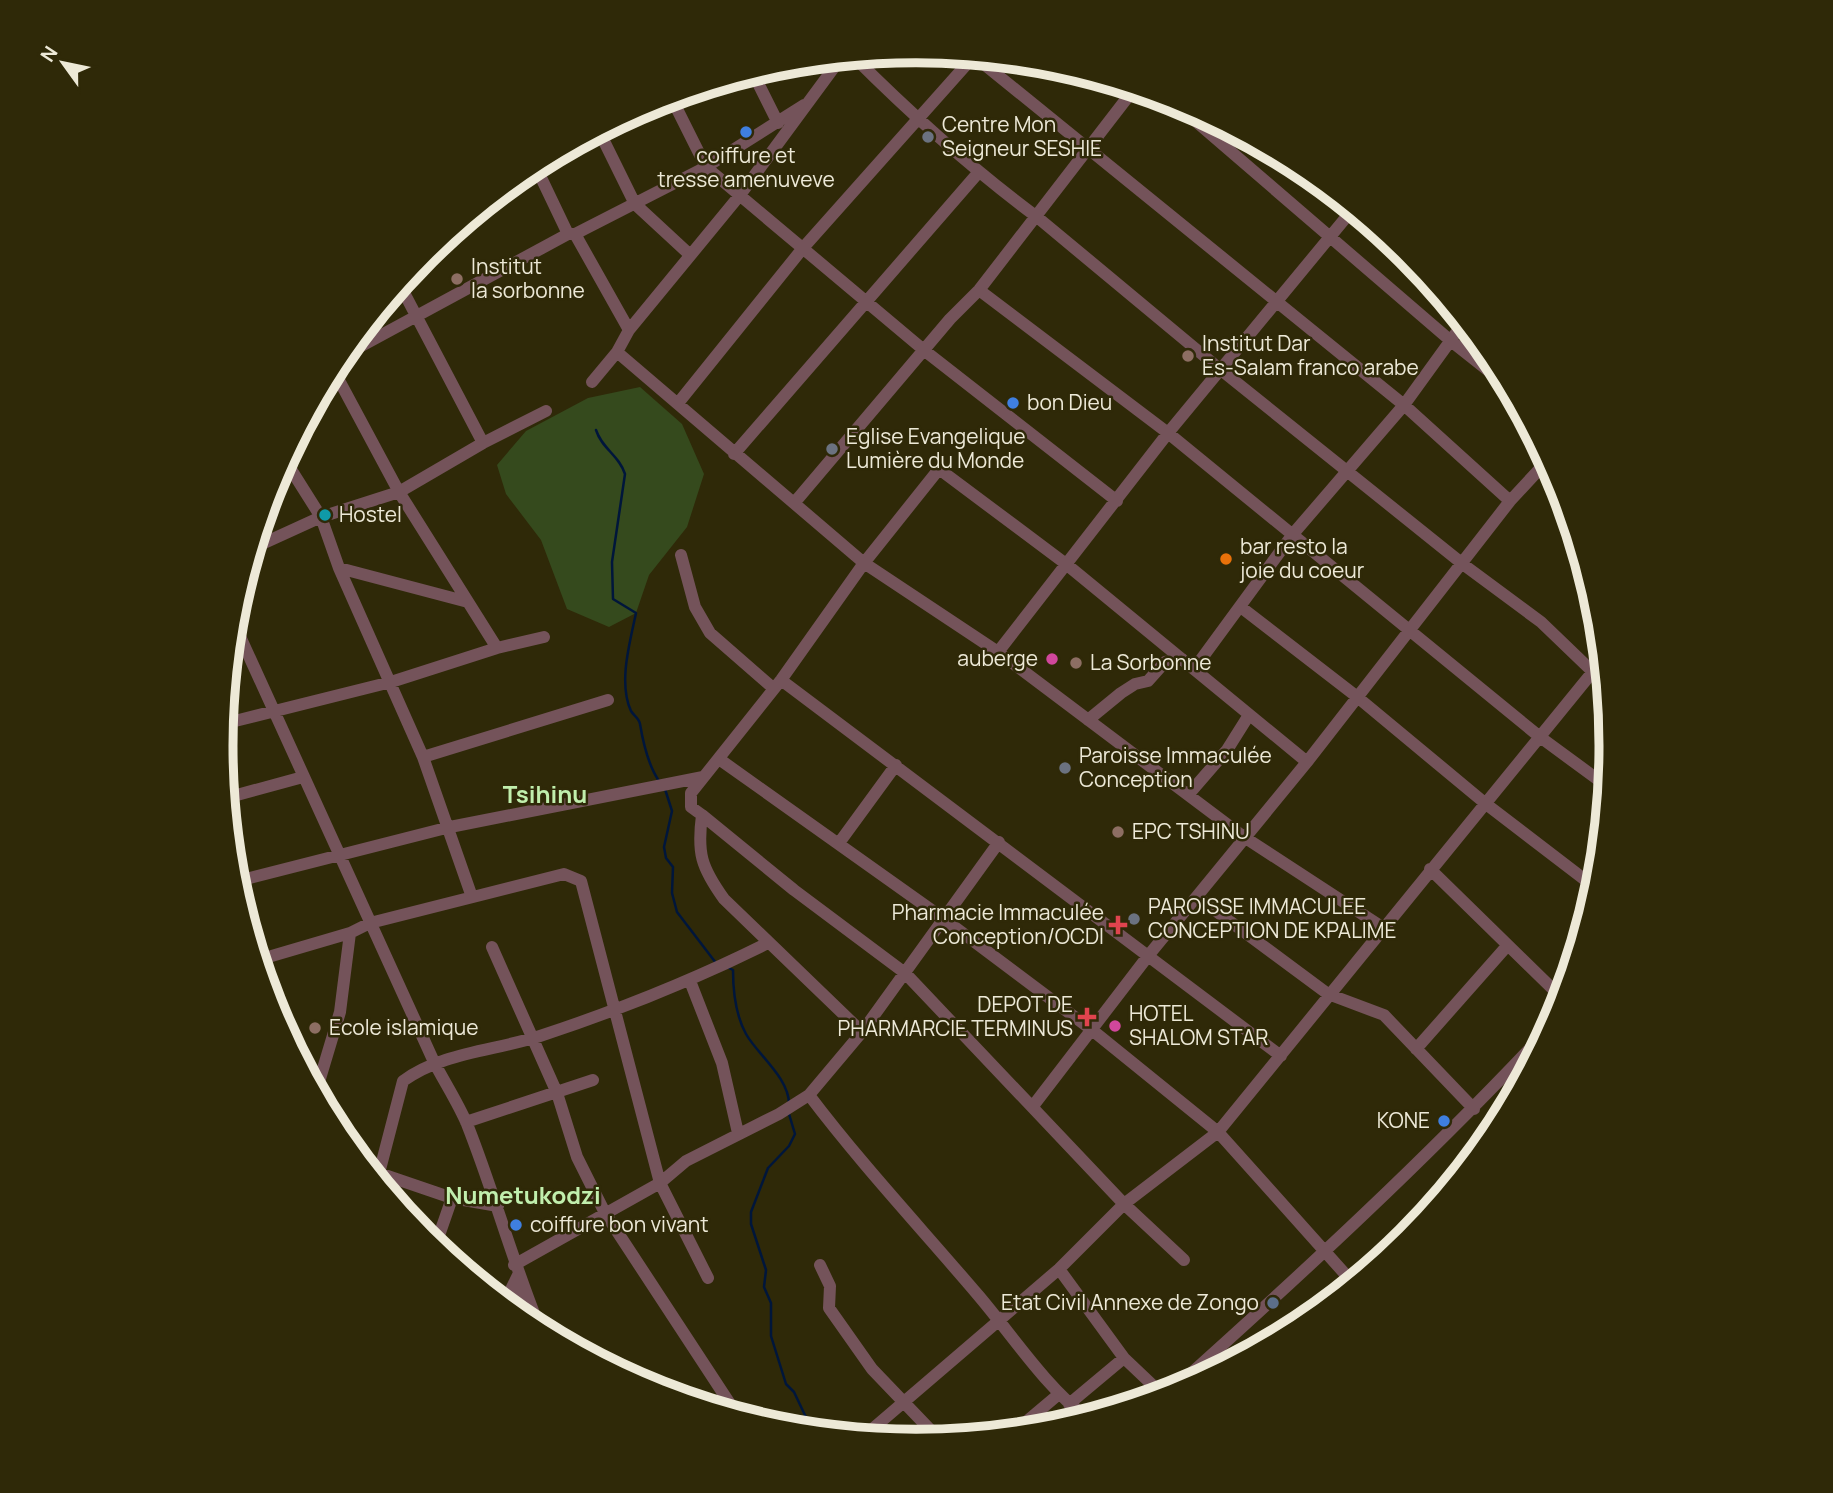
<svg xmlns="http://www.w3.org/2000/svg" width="1833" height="1493" viewBox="0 0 1833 1493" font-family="Manrope,sans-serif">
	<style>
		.green { fill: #354a1d }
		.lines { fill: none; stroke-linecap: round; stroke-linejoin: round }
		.stream { stroke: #00163b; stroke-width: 2.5 }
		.minor { stroke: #74535a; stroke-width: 12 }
		.shop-dot { fill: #3f7fe0; stroke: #2f2908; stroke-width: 2.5 }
		.worship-dot { fill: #6b7280; stroke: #2f2908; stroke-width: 2.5 }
		.education-dot { fill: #8d6e63; stroke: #2f2908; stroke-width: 2.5 }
		.culture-dot { fill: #0f9aa8; stroke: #2f2908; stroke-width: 2.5 }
		.food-dot { fill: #e8710a; stroke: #2f2908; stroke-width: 2.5 }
		.hotel-dot { fill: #d1479c; stroke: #2f2908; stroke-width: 2.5 }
		.health-dot { fill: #e0444e; stroke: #2f2908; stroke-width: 2.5 }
		.service-dot { fill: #5c6f8a; stroke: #2f2908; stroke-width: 2.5 }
		.labels { text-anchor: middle; stroke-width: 5; stroke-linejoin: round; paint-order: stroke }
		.poi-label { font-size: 21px; fill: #ede9d7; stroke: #2f2908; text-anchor: start }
		.quarter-label { font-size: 24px; font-weight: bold; fill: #c1efad; stroke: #2f2908 }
		.rim { fill: none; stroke: #ede9d7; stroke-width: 9 }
	</style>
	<rect width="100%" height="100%" fill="#2f2908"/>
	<path class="green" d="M640,387L682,424L704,474L687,527L649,575L636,613L609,627L567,609L541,540L506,494L497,465L526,431L588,398Z"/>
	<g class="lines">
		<path class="stream" d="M596,430C602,449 619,455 625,474L612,562L613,599L636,613C630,642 618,683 631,711C634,716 639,718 640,724C643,742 648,765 659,781
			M665,789L672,811L664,847L666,858L673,867L672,893L677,912L716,963
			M729,968L733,970C733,992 735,1014 746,1034C758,1055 789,1078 789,1104
			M789,1114L795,1134L789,1146L768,1168L751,1212V1224L766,1270L764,1287L771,1303V1336L786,1384L794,1392L813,1432"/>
		<path class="minor" d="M974,56L1404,405L1510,501
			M854,57C912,115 971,168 1037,217L1221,370L1464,565L1541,622L1593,672
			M753,73L778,123
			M671,97L706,167L925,351L1117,501
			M1171,100L1451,341L1509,387
			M599,131L635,204L689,254
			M535,165L568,234
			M575,234L629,330
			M400,285L483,443
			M979,290L1168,433L1540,737L1608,787
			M617,352L864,563L998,652L1168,433L1353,209
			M341,357L568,234H575L706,167L804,105
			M592,382L617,352L629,330L740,195L841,58
			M679,402L803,248L974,56
			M734,454L978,173
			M285,460L321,517L339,568L423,757L472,897
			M795,502L950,319L979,290L1134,89
			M253,548L321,517L399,492L483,443L546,411
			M681,555L695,607L710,633L773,688
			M339,568L468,602
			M1242,608L1356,696L1486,804L1597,889
			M233,621L434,1062C445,1083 458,1103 467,1124C494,1192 513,1263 541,1331
			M497,648L544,637
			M998,652L1244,837L1382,927
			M1194,669L1293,534L1404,405L1464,322
			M781,680L1281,1056
			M1088,720L1121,693L1135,684L1148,681L1165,662L1182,659
			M223,724L391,682L497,648L399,492L333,369
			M423,757L608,700
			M719,759L944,919L1092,1030L1218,1132L1354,1284
			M1188,795L1227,750L1249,715
			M226,798L303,777
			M702,815L794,890L905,973L1124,1204L1184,1260
			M999,842L862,1032L809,1095C862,1165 921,1228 978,1295C1013,1336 1044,1385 1087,1418
			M839,843L896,765
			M1430,869L1563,999
			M234,882L450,827L703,777
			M1197,897L1328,994L1384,1015L1474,1109
			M492,947L557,1093L577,1157L605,1213L738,1416
			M258,960L350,933L370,923L564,874L581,881L660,1183L708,1278
			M690,981L722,1063L738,1133
			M862,1032L724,899C701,867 697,853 702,815L691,807V793L781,680L864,563L939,469L1066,564L1307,762
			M1416,1049L1507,946
			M316,1092L340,1012L350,933
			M1033,1106L1148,956L1307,762L1510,501L1548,460
			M466,1122L593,1080
			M367,1169L452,1198L498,1206
			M377,1181L403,1081C443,1052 494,1051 540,1036C619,1010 694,980 768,943
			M435,1247L452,1198
			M514,1265L660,1183L686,1161L779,1114L809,1095
			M820,1265L830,1286L829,1308L872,1369L940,1440
			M1059,1269L1124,1358L1163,1395
			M520,1292L524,1320
			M504,1304L518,1275
			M1168,1394C1301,1275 1432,1154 1553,1024
			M1069,1404L1124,1358
			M1013,1433L1059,1394
			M863,1437L1059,1269L1124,1204L1218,1132L1604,658"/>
	</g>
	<g class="shop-dot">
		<circle cx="746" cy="132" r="7"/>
		<circle cx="1013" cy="403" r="7"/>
		<circle cx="1444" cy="1121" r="7"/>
		<circle cx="516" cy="1225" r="7"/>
	</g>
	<g class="worship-dot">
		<circle cx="928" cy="137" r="7"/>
		<circle cx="832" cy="449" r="7"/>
		<circle cx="1065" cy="768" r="7"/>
		<circle cx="1134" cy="919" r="7"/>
	</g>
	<g class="education-dot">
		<circle cx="457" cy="279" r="7"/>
		<circle cx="1188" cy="356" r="7"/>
		<circle cx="1076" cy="663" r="7"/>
		<circle cx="1118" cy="832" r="7"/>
		<circle cx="315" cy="1028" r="7"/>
	</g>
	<circle class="culture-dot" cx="325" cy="515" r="7"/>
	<circle class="food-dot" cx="1226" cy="559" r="7"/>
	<g class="hotel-dot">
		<circle cx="1052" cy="659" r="7"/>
		<circle cx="1115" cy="1026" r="7"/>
	</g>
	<g class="health-dot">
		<path d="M1114.5 914.5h7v7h7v7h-7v7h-7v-7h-7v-7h7z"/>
		<path d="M1083.5 1006.5h7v7h7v7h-7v7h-7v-7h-7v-7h7z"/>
	</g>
	<circle class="service-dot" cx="1273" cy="1303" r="7"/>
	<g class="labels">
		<g class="poi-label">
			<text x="942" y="132">Centre Mon<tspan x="942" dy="24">Seigneur SESHIE</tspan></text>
			<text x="746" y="163" text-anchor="middle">coiffure et<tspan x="746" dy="24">tresse amenuveve</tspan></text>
			<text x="471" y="274">Institut<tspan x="471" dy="24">la sorbonne</tspan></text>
			<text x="1202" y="351">Institut Dar<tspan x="1202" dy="24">Es-Salam franco arabe</tspan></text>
			<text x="1027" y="410">bon Dieu</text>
			<text x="846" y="444">Eglise Evangelique<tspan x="846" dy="24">Lumière du Monde</tspan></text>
			<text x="339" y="522">Hostel</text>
			<text x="1240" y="554">bar resto la<tspan x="1240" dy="24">joie du coeur</tspan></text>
			<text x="1038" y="666" text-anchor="end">auberge</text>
			<text x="1090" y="670">La Sorbonne</text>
			<text x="1079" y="763">Paroisse Immaculée<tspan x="1079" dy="24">Conception</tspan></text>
			<text x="1132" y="839">EPC TSHINU</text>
			<text x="1148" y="914">PAROISSE IMMACULEE<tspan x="1148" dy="24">CONCEPTION DE KPALIME</tspan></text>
			<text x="1104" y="920" text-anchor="end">Pharmacie Immaculée<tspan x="1104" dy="24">Conception/OCDI</tspan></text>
			<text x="1073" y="1012" text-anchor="end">DEPOT DE<tspan x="1073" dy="24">PHARMARCIE TERMINUS</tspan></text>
			<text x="1129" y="1021">HOTEL<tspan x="1129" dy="24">SHALOM STAR</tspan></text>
			<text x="329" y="1035">Ecole islamique</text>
			<text x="1430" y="1128" text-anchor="end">KONE</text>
			<text x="530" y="1232">coiffure bon vivant</text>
			<text x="1259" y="1310" text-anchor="end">Etat Civil Annexe de Zongo</text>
		</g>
		<g class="quarter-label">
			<text x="545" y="803">Tsihinu</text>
			<text x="523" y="1204">Numetukodzi</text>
		</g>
	</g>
	<path d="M0 0H1833V1493H0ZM233 746a683 683 0 1 1 1366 0a683 683 0 1 1-1366 0Z" fill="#2f2908" fill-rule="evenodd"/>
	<path class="rim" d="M233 746a683 683 0 1 1 1366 0a683 683 0 1 1-1366 0Z"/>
	<g transform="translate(63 63) rotate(303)" stroke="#2f2908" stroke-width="5" paint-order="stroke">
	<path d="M0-5L12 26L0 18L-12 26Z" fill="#ede9d7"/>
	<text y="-10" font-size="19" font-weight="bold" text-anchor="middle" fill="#ede9d7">N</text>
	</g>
</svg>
